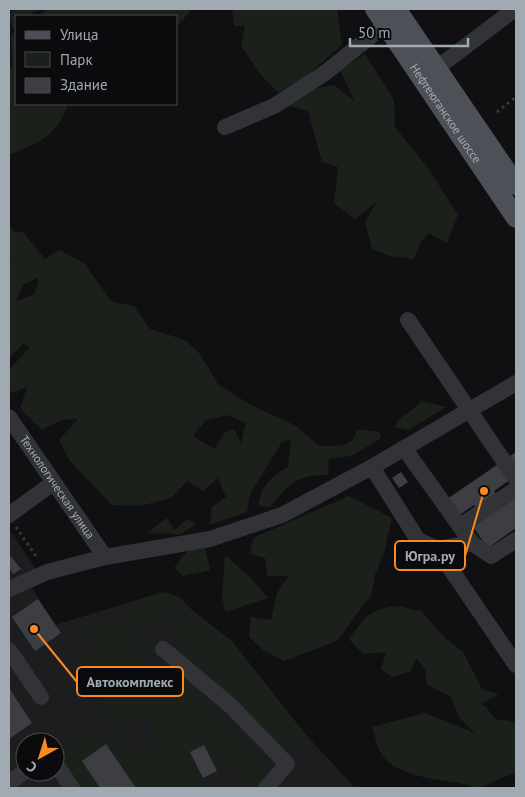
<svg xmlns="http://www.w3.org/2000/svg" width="525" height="797" viewBox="0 0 525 797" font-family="'PT Sans',sans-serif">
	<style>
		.built { fill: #1c1d1f; fill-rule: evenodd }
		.green { fill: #1b211a; fill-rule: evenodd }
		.building { fill: #3c3e42 }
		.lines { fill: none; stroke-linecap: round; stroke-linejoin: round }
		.path { stroke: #373a3e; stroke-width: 3; stroke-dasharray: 2.5 4; stroke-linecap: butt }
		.minor { stroke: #313337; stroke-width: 16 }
		.major { stroke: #4d5056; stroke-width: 20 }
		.labels { text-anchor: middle; stroke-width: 5; stroke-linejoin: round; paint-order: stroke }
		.street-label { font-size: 12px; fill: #a1aab3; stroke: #0b0b0d }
		.leader { fill: none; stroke: #f98a21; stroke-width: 2 }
		.callout-dot { fill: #f98a21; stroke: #0b0b0d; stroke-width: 2 }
		.callout { fill: #0b0b0d; stroke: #f98a21; stroke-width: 2 }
		.callout-label { font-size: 14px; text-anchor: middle; font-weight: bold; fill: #a1aab3 }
	</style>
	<rect width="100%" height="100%" fill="#101012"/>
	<path class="built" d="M9,529L36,569L24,575L55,625L163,592L180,597L355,788H9ZM25,742H55V772H25Z"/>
	<path class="green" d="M13,9H39L29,16H16V25L13,28L9,16Z
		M47,9H192L176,28V16H37Z
		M232,9H337L342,45L302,80L278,92L261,75L241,46L245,26H234Z
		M16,31V104H68C58,135 38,144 9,155V67H12L11,35Z
		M365,54L394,100L395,127L428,168L458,215L447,243L429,233L420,243L414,259L390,256L372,249L365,222L377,201L355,219L334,203L338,167L322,162L308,111L285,105L297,92L334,85L355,102L340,70Z
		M9,226L15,232H23L45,259L59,250L84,263L112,302L134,306L150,329L185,340L199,353L218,384L249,404L296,426L319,446C336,446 353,449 357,429L379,432L381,438L351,456L329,459L328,475C297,474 289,484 270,507L258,506C262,485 270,477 288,467L291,439L282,442L250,494L247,512L210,525L212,507L226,497L218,478L203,491L187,481L171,498L140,506L112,505L69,460L59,440L78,419L61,420L42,430L20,408L27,387L12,393L9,388V370L30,347L23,344L9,358V274L11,260L9,261ZM39,277L35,294L16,301L23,285ZM227,415L246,423L241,443L234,429L224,433L215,449L193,436L206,420Z
		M421,401L446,407L409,430L394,427C404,411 411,414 421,401Z
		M349,496L392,518L384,553L375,575L371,595L337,641L284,661L263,650L249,637L251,617L271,620L277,593L289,576H267L265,558L250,554L253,538Z
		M167,518L175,530L187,519L197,524L181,534L147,533Z
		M205,547L210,570L183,576L174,568L188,550Z
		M225,555L251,578L268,598L225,612L222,597Z
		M163,592L180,597C171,615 153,626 134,632L133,645L137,651L148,642L152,653L141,666L152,675L173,666L210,699L211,709L232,731L234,743L250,747L264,766L260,786L248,783L238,769L217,771L204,745L190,752L203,778L196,788H136L106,745L82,761L100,788H81L60,767L62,754L84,736L108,732L126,750H145L154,745L151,715L121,727L105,712L88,683L95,670L82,658L102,649L99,638L83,643L84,633C99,626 114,620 131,621V602Z
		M397,606L421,611L444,637L463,652L482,689L499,694L481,704L487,708L495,719L510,721L516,724V772L478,788C449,778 397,781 381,753C376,746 375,735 372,727L425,713L475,733L459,717L451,697L426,684V671L416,658L411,671L392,677L381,669L386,652L363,654L349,639C366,616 368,610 397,606Z
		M192,610L232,641L306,735L289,751L275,742L271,726L253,725L248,710L221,691L207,671L189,664L179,652L178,623Z
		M9,753L24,755L22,763L9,773Z"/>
	<path class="building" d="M516,452V476L494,491L504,506L515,498L516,500V528L488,548L473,527L484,519L474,505L458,516L447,499Z
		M401,472L408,482L399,488L392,478Z
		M9,554L21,569L13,574L9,568Z
		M38,599L61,633L35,651L12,617Z
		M9,688L32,723L9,739Z
		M106,744L136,788H100L82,761Z
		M204,745L217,771L203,778L190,752Z"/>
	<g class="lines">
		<path class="path" d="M497,112L516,97
			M16,527L38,559"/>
		<g class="minor">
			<path d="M437,68L515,9"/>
			<path d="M225,127L274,106L325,73L386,24"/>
			<path d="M408,320L516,479"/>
			<path id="s1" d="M9,417L105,557"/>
			<path d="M404,448L472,543L491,556L516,540"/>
			<path d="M372,467L418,540L437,549L472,543"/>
			<path d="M9,515L53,483"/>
			<path d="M460,526L516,489"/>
			<path d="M437,549L516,665"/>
			<path d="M9,589L47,572L105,557L210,539L282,515L372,467L516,383"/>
			<path d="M163,649L231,706L287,764L266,788"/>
			<path d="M9,650L41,697"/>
			<path d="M55,763L72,788"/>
			<path d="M9,783L25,771"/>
		</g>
		<g class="major">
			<path id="s2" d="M375,9L516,218"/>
			<path d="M396,9L516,185"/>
		</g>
	</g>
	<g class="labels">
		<g class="street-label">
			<text dy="4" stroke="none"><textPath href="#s2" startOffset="126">Нефтеюганское шоссе</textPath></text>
			<text dy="4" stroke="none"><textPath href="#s1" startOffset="85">Технологическая улица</textPath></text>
		</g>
	</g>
	<path class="leader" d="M484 491L465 556M34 629L77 682"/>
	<g class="callout-dot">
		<circle cx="484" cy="491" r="5"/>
		<circle cx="34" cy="629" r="5"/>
	</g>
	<g class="callout">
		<rect x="395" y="541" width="70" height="29" rx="5"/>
		<rect x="77" y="667" width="106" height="29" rx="5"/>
	</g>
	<g class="callout-label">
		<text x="430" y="561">Югра.ру</text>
		<text x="130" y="687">Автокомплекс</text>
	</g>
	<rect width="525" height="797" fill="none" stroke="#a1aab3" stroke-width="20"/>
	<rect x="15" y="15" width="162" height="90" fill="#0b0b0d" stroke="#474b4f"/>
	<rect x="25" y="31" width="25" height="8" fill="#4d5056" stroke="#474b4f"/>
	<text x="60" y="40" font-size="15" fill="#a1aab3">Улица</text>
	<rect x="25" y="52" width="25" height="15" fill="#1b211a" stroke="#474b4f"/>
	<text x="60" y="65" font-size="15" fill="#a1aab3">Парк</text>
	<rect x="25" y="78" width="25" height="15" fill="#3c3e42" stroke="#474b4f"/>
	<text x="60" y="90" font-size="15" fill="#a1aab3">Здание</text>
	<g transform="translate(40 757) rotate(219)"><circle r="24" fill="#0b0b0d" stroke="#474b4f"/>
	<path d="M0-4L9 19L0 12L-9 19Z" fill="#f98a21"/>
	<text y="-8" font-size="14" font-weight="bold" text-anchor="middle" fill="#a1aab3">С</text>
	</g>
	<path d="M350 38v8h118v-8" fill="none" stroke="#a1aab3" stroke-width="2.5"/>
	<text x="358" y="38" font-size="15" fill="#a1aab3" stroke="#0b0b0d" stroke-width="4" paint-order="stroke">50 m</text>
</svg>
